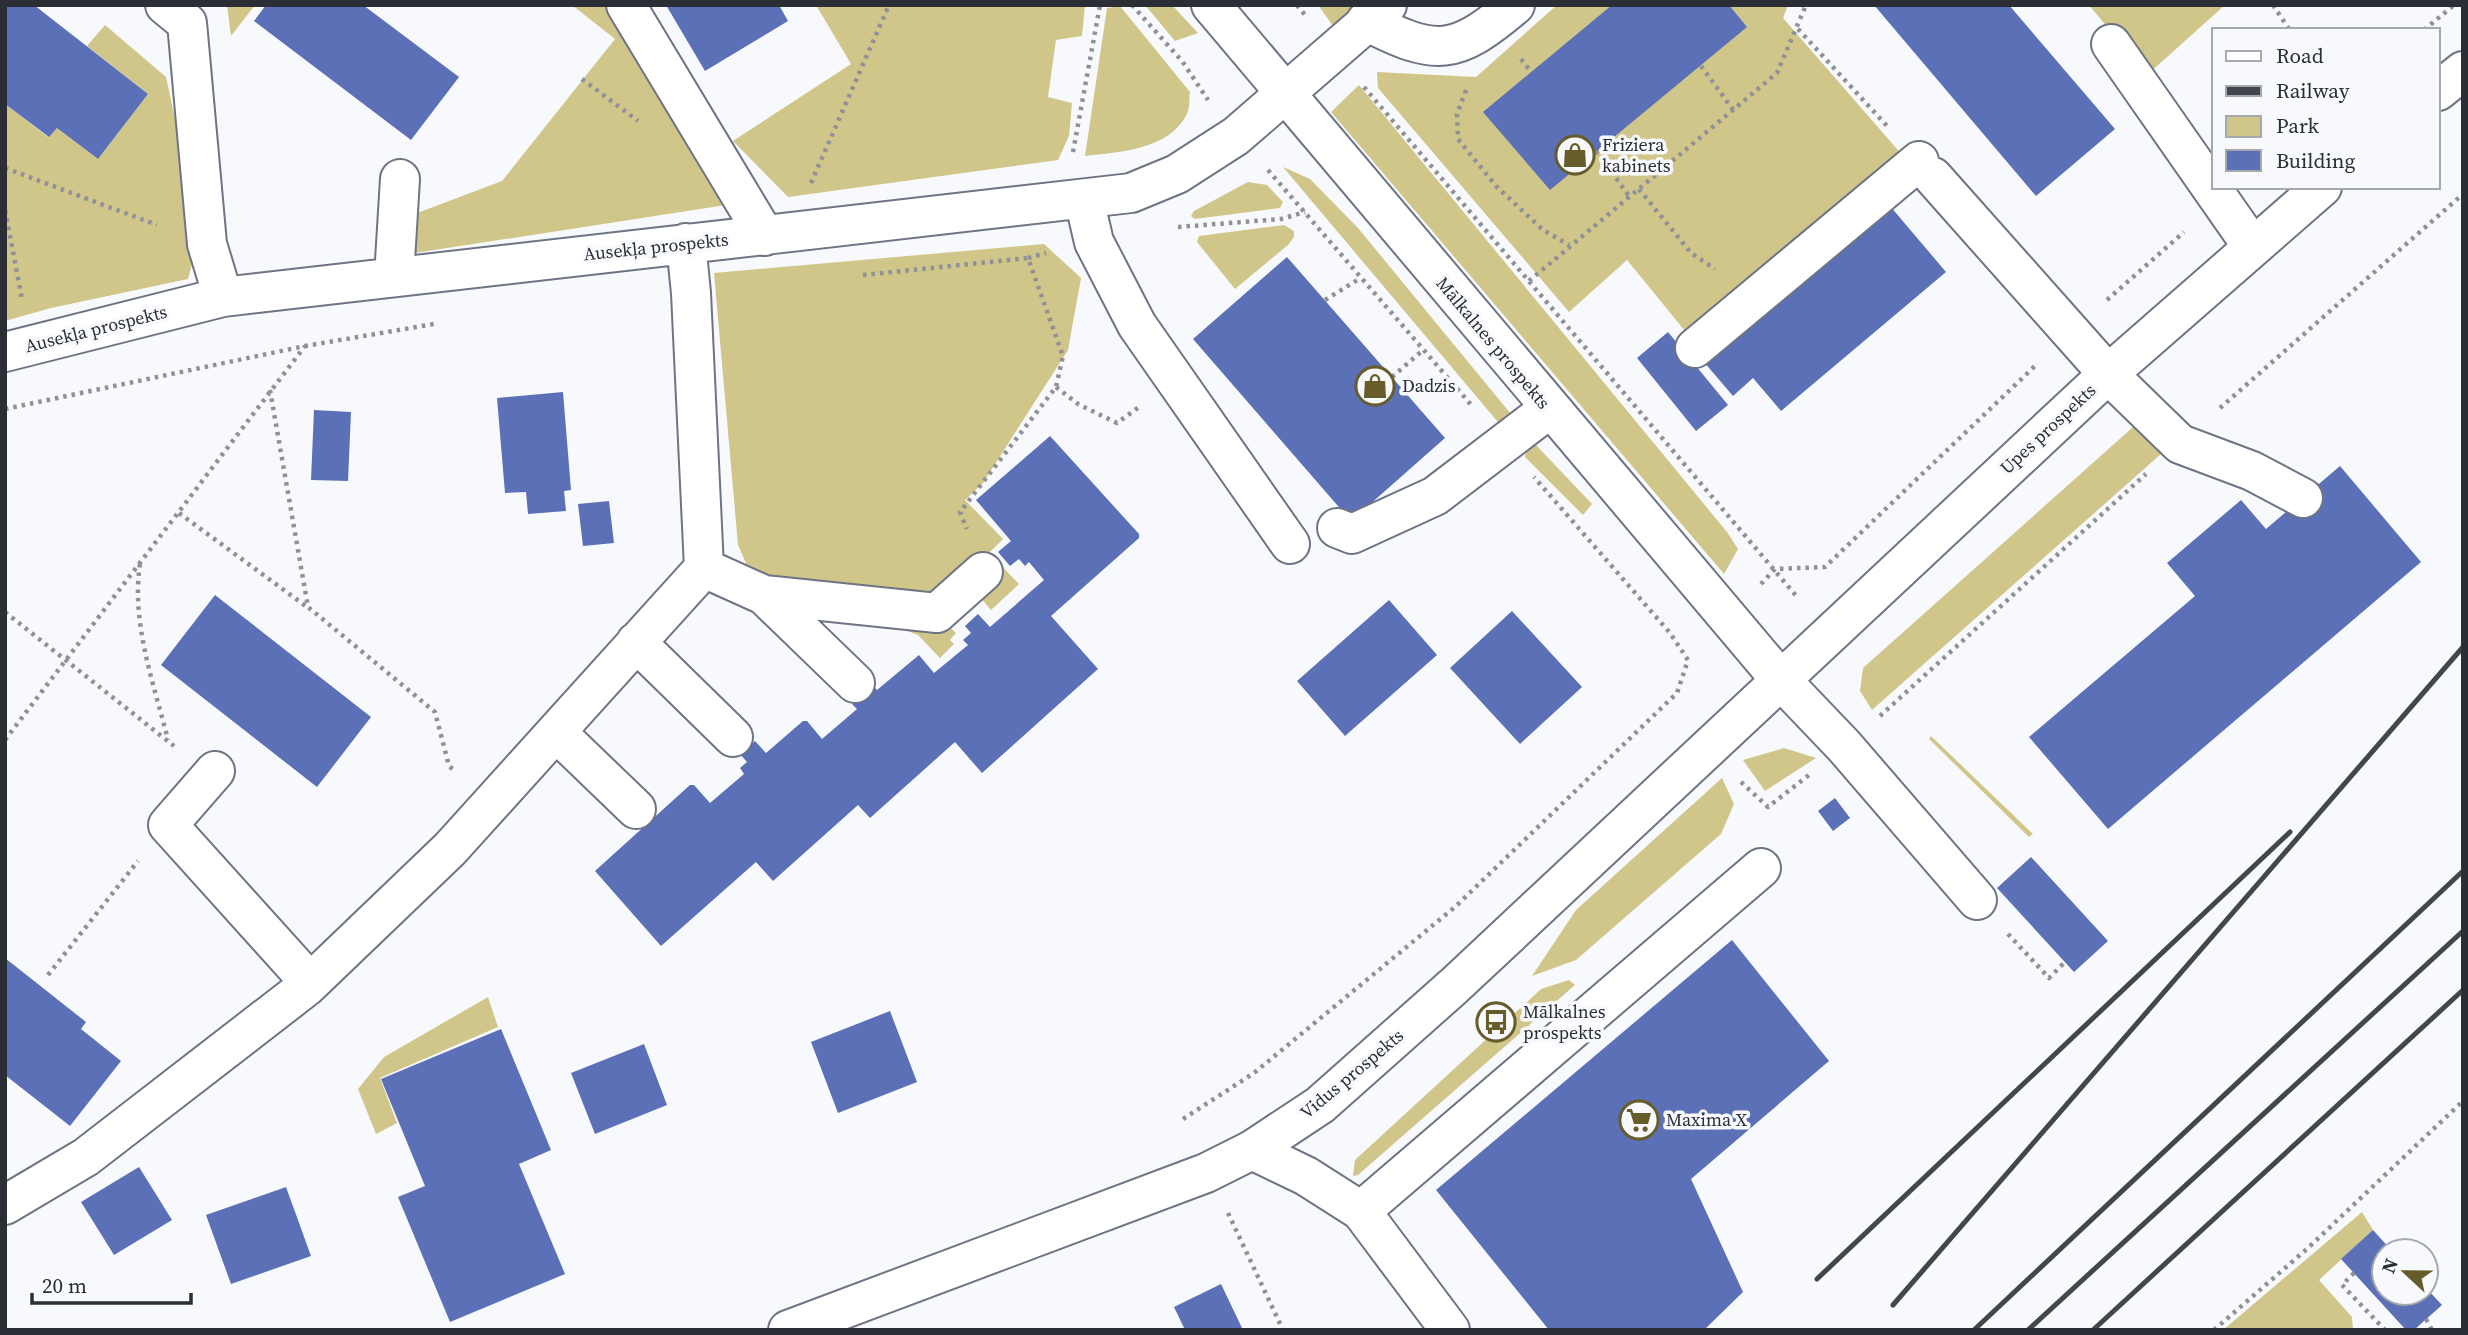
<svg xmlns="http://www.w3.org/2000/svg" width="2468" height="1335" viewBox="0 0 2468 1335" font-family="'Source Serif 4',serif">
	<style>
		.green { fill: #d1c689 }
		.building { fill: #5b70b6 }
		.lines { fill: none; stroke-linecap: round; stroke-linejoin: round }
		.minor-casing { stroke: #6e7484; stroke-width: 42 }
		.major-casing { stroke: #6e7484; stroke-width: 42 }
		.path { stroke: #8f9197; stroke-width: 4.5; stroke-dasharray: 3.5 5; stroke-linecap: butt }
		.minor { stroke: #fff; stroke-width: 38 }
		.major { stroke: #fff; stroke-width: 38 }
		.rail { stroke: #43464d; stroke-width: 5 }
		.labels { text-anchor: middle; stroke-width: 7; stroke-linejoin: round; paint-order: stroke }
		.poi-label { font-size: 18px; fill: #2b2e35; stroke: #f7f9fd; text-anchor: start }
		.street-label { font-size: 18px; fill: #2b2e35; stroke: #f7f9fd }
	</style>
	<rect width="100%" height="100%" fill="#f7f9fd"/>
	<path class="green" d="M227,5H255L231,36Z
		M572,5H604L726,205L402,255L404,218L502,181L615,39Z
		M816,5H1085L1082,36L1056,40L1048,97L1072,103L1069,136L1058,160L788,197L733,141L851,64Z
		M1145,5H1172L1198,33L1175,41Z
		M1318,5H1360L1333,26Z
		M1557,5H1788L1783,18L1910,164L1694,342L1627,260L1569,312L1378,88L1377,72L1476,77Z
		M2089,5H2225L2147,75Z
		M1120,6L1190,92C1189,98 1190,108 1187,114C1169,150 1119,152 1085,156L1107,8Z
		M105,25L166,77L184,159L195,253L188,279L51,308L5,321V104L48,137L57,128L98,159L148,94L87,46Z
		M1359,85L1727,532L1738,549L1724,574L1331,112Z
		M1283,167L1310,179L1358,228L1520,425L1508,434Z
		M1248,182L1267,185L1283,202L1280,208L1195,219L1191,216L1194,211Z
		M1284,225L1294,231V237L1288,245L1235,289L1197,242L1199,236Z
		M1044,244L1081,278L1068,350L983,483L965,500L1003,539L989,553L1019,584L991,610L980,597L949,626L956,633L950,640L954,644L940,658L918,635L748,568L738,545L714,273Z
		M2142,419L2170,446L1872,710L1860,691L1863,668Z
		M1536,445L1592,504L1583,515L1525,457L1527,448Z
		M1931,736L2033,834L2029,837L1929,739Z
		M1784,748L1816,758L1765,791L1743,760Z
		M1722,778L1734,804L1721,834L1576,960L1532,976L1576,910Z
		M1569,980L1575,985L1358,1175L1353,1176L1355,1160L1541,989Z
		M488,997L498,1027L380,1078L397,1123L376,1134L358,1089L384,1057Z
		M2362,1212L2373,1230L2319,1280L2352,1317L2353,1330H2223Z"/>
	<path class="building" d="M5,5H34L148,94L98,159L57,128L49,137L5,104Z
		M266,5H363L459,77L411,140L254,21Z
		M666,5H779L788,21L705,71Z
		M1612,5H1729L1747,27L1550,190L1483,112Z
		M1874,5H2009L2115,129L2036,196Z
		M1890,206L1946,272L1781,411L1753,378L1733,396L1704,362Z
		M1287,257L1445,438L1351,521L1193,339Z
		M1668,332L1728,405L1696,431L1637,358Z
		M563,392L571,490L564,491L566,511L528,514L526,492L505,493L497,398Z
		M314,410L351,412L348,481L311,480Z
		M1050,436L1139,534V538L1051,616L1098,669L982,773L955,742L870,818L858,805L773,881L756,862L661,946L595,871L690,785H694L710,803L744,774L740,768L747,762L740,754L755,741L766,753L803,721H807L822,739L857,709L852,704L860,698L866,677L877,690L919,655L934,673L968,645L963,640L971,633L965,626L978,614L990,627L1044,580L1029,562L1025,566L1019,559L1010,566L998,552L1011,541L976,500Z
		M2340,466L2421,562L2108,829L2029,737L2195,596L2167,563L2241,500L2266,529Z
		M609,501L614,543L583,546L578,504Z
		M215,595L371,717L317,787L161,665Z
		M1389,600L1437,655L1345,736L1297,681Z
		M1512,611L1582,687L1520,744L1450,668Z
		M1835,798L1850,818L1833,831L1818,811Z
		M2031,857L2108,941L2074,972L1997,888Z
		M1732,940L1829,1061L1691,1179L1743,1292L1704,1330H1549L1436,1190Z
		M5,958L86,1022L81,1029L121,1061L70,1126L5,1075Z
		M890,1011L917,1082L838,1113L811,1042Z
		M501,1029L551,1150L519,1164L565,1274L450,1322L398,1197L425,1186L381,1079Z
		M644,1044L667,1105L595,1134L571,1073Z
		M139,1167L172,1220L114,1255L81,1202Z
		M286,1187L311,1256L231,1284L206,1215Z
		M2373,1230L2392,1251H2384V1293H2426V1288L2442,1305L2414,1330H2406L2341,1259Z
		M1221,1284L1243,1330H1185L1174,1307Z"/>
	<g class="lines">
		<g class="minor-casing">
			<path id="minor" d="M165,5L187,23L207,244L223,297
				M626,5L765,236
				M1366,21C1436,57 1455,56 1515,5
				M2111,44L2252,246
				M1933,177L2108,374L2180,444L2252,471L2303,498
				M1084,199L1094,242L1137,325L1290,544
				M686,243L691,293L704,568
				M394,277L400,179
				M1695,348L1919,161
				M5,352L223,297L1131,193L1177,174L1236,136L1387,5
				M1337,528L1352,534L1435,496L1549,409
				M764,595L855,683
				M636,642L733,737
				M1779,678L1844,746L1977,900
				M557,733L636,809
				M215,771L168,825L306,978V987
				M1252,1150L1306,1176L1361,1211L1450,1330
				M5,1205L86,1157L306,987L450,849L704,568L764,595L937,613L983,572
				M1361,1211L1761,868"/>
		</g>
		<g class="major-casing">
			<path id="major" d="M1211,5L1779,678
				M2438,91L2463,71
				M788,1330L1206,1173L1252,1150L1320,1105L1454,986L2108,374L2322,187"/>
		</g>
		<path class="path" d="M1132,5L1182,61L1208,100
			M1297,5L1305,15
			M2273,5L2289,29
			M1798,29L1888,127
			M2424,30L2454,5
			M1521,59L1531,72
			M1701,66L1734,111
			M582,79L638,121
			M1364,87L1798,598
			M1466,90L1457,114L1458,139L1496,186L1543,230L1569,245
			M1596,151L1629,196
			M1073,152L1100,5
			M5,168L157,225
			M1268,170L1473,407
			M811,183L889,5
			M1639,189L1691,253L1715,269
			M5,210L22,299
			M1178,227L1281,219L1305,212
			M1028,258L1046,253
			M863,275L1028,258L1063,356L1056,387L960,512L967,529
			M1529,281L1777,73L1806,5
			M1325,300L1359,279
			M2107,300L2184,232
			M1392,377L1422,351
			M1056,387L1078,404L1117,423L1139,407
			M270,390L308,607L435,712L449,766L456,772
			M2220,408L2463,194
			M5,409L305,346L434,324
			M179,513L307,607
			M140,564C131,623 154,684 168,740
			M1761,584L1775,569L1825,567L2036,365
			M5,612L174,746
			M1880,716L2146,474
			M5,740L305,346
			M1741,782L1768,807L1809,775
			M2008,934L2049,978L2065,962
			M48,975L138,861
			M1183,1119L1254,1073L1455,907L1677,693L1688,660L1670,633L1534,477
			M1228,1213L1283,1330
			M2354,1273L2342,1285L2385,1330
			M2426,1319L2432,1330
			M2214,1330L2308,1248L2463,1101"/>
		<use href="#minor" class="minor"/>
		<use href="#major" class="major"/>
		<path class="rail" d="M1817,1279L2290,832
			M1893,1305L2463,647
			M1974,1330L2463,871
			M2028,1330L2463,931
			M2093,1330L2463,990"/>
	</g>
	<defs>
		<g id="shop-ring" transform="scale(2.0125)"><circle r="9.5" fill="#f7f9fd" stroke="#675d2a" stroke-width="1.5"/><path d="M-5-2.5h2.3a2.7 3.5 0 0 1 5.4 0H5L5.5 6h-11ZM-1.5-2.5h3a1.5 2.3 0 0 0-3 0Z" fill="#675d2a"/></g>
		<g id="bus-ring" transform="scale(2.0125)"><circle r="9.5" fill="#f7f9fd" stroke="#675d2a" stroke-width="1.5"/><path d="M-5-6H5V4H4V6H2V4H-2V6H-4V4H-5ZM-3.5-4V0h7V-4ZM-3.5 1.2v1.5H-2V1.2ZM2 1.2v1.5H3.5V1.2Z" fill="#675d2a"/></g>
		<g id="supermarket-ring" transform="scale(2.0125)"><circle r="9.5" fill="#f7f9fd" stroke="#675d2a" stroke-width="1.5"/><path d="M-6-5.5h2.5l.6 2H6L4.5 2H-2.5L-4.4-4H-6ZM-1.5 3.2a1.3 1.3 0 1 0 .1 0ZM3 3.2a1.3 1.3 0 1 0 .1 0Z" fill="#675d2a"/></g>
	</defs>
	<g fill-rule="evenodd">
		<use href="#shop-ring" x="1575" y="155"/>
		<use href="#shop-ring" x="1375" y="386"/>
		<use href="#bus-ring" x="1496" y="1022"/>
		<use href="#supermarket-ring" x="1639" y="1120"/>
	</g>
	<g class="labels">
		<g class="poi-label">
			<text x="1602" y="151">Friziera<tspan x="1602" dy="21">kabinets</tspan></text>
			<text x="1402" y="392">Dadzis</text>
			<text x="1523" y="1018">Mālkalnes<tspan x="1523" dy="21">prospekts</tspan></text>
			<text x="1666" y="1126">Maxima X</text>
		</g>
		<g class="street-label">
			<text transform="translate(656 247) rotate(-6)" y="6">Ausekļa prospekts</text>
			<text transform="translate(96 329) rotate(-14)" y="6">Ausekļa prospekts</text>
			<text transform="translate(1493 343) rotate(50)" y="6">Mālkalnes prospekts</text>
			<text transform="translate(2048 429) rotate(-43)" y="6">Upes prospekts</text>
			<text transform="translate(1352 1074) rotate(-40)" y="6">Vidus prospekts</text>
		</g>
	</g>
	<rect width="2468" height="1335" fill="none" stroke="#2b2e35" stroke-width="14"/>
	<rect x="2212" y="28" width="228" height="161" fill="#f7f9fd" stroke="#a5a8ad" stroke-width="2"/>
	<rect x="2226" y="51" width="35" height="10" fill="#ffffff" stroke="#a5a8ad" stroke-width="2"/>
	<text x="2276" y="63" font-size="21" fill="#2b2e35">Road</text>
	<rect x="2226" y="86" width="35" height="10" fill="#43464d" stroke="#a5a8ad" stroke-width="2"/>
	<text x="2276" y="98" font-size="21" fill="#2b2e35">Railway</text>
	<rect x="2226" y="116" width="35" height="21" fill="#d1c689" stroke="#a5a8ad" stroke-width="2"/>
	<text x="2276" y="133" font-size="21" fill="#2b2e35">Park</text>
	<rect x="2226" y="150" width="35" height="21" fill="#5b70b6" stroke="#a5a8ad" stroke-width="2"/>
	<text x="2276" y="168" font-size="21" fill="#2b2e35">Building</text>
	<g transform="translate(2405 1272) rotate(292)"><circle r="33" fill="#f7f9fd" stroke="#a5a8ad" stroke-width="2"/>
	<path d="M0-5L12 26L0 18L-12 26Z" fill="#675d2a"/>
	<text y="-10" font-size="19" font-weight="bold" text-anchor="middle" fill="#2b2e35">N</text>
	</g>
	<path d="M32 1293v10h159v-10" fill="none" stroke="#2b2e35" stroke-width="3.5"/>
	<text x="42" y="1293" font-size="21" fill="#2b2e35" stroke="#f7f9fd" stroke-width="5" paint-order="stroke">20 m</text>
</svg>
